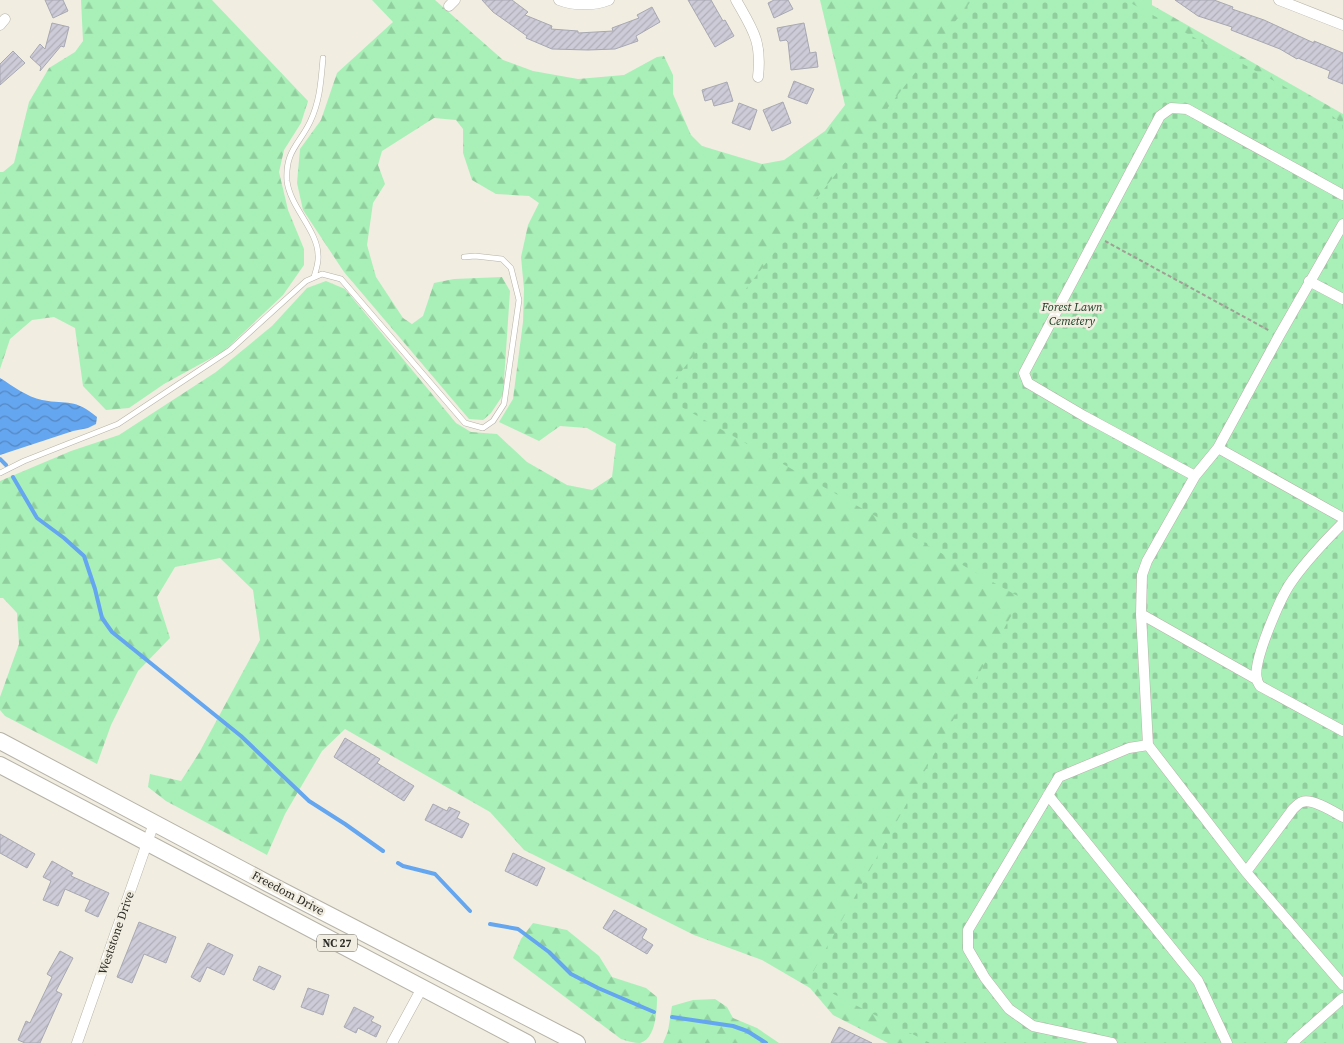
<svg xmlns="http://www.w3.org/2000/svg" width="1343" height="1043" viewBox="0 0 1343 1043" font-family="'Source Serif 4',serif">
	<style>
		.forest { fill: url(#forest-firs) }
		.cemetery { fill: url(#cemetery-stones) }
		.water { fill: url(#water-waves) }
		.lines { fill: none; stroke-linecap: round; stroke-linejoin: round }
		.stream { stroke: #65a6f0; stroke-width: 4 }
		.building { fill: url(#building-hatch); stroke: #a8a8b3 }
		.service-casing { stroke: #b6b2a7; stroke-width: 6 }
		.minor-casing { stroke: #b6b2a7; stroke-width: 11 }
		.primary-casing { stroke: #b6b2a7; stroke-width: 18 }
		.path { stroke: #a19e95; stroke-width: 2; stroke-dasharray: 4 2.5; stroke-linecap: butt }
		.service { stroke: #fff; stroke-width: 5 }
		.minor { stroke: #fff; stroke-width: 10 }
		.primary { stroke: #fff; stroke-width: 16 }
		.labels { text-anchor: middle; stroke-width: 5; stroke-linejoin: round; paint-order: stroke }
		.shield { fill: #f1ede1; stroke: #686760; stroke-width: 1 }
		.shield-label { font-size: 11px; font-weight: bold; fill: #2e2d28 }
		.park-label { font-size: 12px; font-style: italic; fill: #13391e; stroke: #f1ede1 }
		.street-label { font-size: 12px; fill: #2e2d28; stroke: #f1ede1 }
	</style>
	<defs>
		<pattern id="forest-firs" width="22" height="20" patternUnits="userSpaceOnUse" patternTransform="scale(1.25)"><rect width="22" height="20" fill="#a8f0b8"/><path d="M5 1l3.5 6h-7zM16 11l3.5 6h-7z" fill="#91ce9e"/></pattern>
		<pattern id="cemetery-stones" width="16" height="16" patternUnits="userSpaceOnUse" patternTransform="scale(1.25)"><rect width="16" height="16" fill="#a8f0b8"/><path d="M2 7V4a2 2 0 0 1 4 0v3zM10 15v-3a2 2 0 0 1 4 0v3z" fill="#91ce9e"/></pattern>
		<pattern id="water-waves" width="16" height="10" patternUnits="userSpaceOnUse" patternTransform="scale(1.25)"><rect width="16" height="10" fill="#65a6f0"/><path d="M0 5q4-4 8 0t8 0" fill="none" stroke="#5488c2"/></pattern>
		<pattern id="building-hatch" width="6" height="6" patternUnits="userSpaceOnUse" patternTransform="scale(1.25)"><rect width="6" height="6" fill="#cccbd7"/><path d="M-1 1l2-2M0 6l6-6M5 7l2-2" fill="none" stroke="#b0afb9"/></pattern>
	</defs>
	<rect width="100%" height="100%" fill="#f1ede1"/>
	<path class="forest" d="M81,0H212L308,101L301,123L284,150L279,172L288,210L304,249V265L283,295L224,351L164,384L129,408L106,410L83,386L75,328L54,317L32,320L10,339L0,369V172H3L14,163L29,102L49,68L75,52L83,41Z
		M372,0H435L503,60L533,71L578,79L624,75L657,57L664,56L673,75V94L691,135L702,146L762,164L784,160L825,131L845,105L820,0H1152V5L1343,114V185L1047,476L1000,1043H888L833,1015L810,988L762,960L694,935L524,850L490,812L345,729L322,751L285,814L267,855L166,801L148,787L150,774L181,781L199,753L260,640L253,590L220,558L175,567L157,597L170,638L138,671L111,725L97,764L5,716L0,710V697L19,644L17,613L3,598H0V481L71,451L119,435L216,372L272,326L307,288L326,281L345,289L456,423L471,432L497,434L527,462L567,485L592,490L612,477L616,444L587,428L560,426L539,441L499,422L513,399L523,322L524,289L521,257L528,225L539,203L529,196L496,194L472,180L463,153V129L456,120L434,118L382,151L378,165L385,184L373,203L367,245L376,277L403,318L412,324L423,316L434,283L454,279L502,277L510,291L503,395L491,413L483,420L469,419L344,272L303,210L297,183L300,149L321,120L337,73L393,22Z
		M533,923L567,930L599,956L612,977L646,988L657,997C657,1010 656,1039 640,1043C634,1043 627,1041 621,1039L513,958L521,939Z
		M715,999L727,1007L733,1018L757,1028L779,1043H663L668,1031L672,1006L693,1000Z"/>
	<path class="cemetery" d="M972,0H1125L1322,107L1343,125V1043H930L808,981L1021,598L662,396Z"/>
	<path class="water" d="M0,378C13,386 27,397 42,400C69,405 74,398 97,417L96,424L88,428L73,431L0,455Z"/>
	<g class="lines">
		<path class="stream" d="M0,459L6,465
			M13,477L37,518L64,538L84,556L95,589L102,618L112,632L241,736L309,801L345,824L383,851
			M398,863L403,866L435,874L470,911
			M490,924L518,929L549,952L571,974L598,988L654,1012
			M672,1017L733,1026L747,1031L766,1043"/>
	</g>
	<path class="building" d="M45,0H63L68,11L53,18Z
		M482,0H512L528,12L525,15L552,26L551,29L578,31V33L613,31L612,28L639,18L637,15L652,7L660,22L636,36L638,41L615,49L588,50L552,49L526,38L527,36L493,12Z
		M688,0H711L723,21L725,20L734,36L715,47Z
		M774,0H788L793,9L774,18L768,3Z
		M1175,0H1214L1233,7L1232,9L1264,20L1314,43V41L1343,53V84L1328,78L1330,71L1298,58L1297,59L1280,49L1231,30L1232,27L1198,16Z
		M52,23L69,27L64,47L61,46L40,71L41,67L30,57L40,44L45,49Z
		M804,23L810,53L816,52L818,67L791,70L788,42L786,40L780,41L777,28Z
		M13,51L25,63L0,85V64Z
		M794,81L814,89L807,104L788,97Z
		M727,82L733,101L714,106L712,99L705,101L702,90Z
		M783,102L791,123L772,131L763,110Z
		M739,103L757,110L750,130L732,123Z
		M345,738L380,759L377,763L414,786L404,801L334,757Z
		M433,804L447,811L449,807L460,812L457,818L469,824L462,838L425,820Z
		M0,834L35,854L27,868L0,853Z
		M513,853L545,868L537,886L505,871Z
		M52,861L73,873L71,876L109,893L98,917L85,911L90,900L65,889L58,906L43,900L51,881L43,877Z
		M614,910L647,929L642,938L653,945L647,954L603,928Z
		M139,922L176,937L166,963L144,954L132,983L117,977Z
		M208,943L233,955L224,975L207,967L200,982L191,977Z
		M60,951L73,958L56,991L62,994L40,1043H25L18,1040L26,1021L30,1023L52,977L47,974Z
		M259,966L281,976L274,990L253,980Z
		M308,988L329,995L323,1015L301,1007Z
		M354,1007L374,1017L371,1021L381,1026L376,1037L358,1028L356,1033L344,1027Z
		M839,1027L872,1043H831Z"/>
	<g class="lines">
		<g class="service-casing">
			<path id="service" d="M314,277C316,270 319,262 318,255C318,231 290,207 287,181C285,151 299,145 310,122C320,101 321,81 323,58
				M0,473L24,461L118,424L230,350L306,281L322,274L341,279L465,423L483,428L493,421L504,404L519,300L511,268L502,259L475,256L464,257"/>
		</g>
		<g class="minor-casing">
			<path id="minor" d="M559,0C574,6 594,6 609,0
				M736,0C753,30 762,41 758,77
				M1279,0L1343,25
				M449,6L455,0
				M0,25L5,19
				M1309,281L1343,299
				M1218,448L1279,336L1343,224
				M1195,476L1084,416L1028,383L1024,373L1160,116L1171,108L1187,109L1343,195
				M1343,523C1325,541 1307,560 1292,581C1281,596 1252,662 1257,679C1257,682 1259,684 1260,686L1343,731
				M1141,614L1148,745
				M1256,679L1141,614L1142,575L1147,561L1195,476L1218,448L1343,518
				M1048,795L1198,981L1227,1043
				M1246,872L1293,809C1295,807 1299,803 1302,802C1312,798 1334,812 1343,817
				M77,1043L154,823
				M392,1043L422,988
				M1112,1043L1033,1026L1009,1009L985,978L968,949V930L1059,777L1129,748L1148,745L1246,872L1343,985
				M1292,1043L1343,998"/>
		</g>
		<g class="primary-casing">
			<path id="primary" d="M0,741L269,884L577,1043
				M0,765L527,1043"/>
		</g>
		<path class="path" d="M1105,241L1270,331"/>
		<use href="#service" class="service"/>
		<use href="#minor" class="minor"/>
		<use href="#primary" class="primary"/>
	</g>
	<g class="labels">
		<rect class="shield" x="317" y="934.5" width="40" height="17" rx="4"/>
		<g class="shield-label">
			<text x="337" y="947">NC 27</text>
		</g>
		<g class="park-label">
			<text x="1072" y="311">Forest Lawn<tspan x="1072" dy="14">Cemetery</tspan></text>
		</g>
		<g class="street-label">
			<text transform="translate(288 893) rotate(28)" y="4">Freedom Drive</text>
			<text transform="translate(116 933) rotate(-71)" y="4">Weststone Drive</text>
		</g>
	</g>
</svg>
